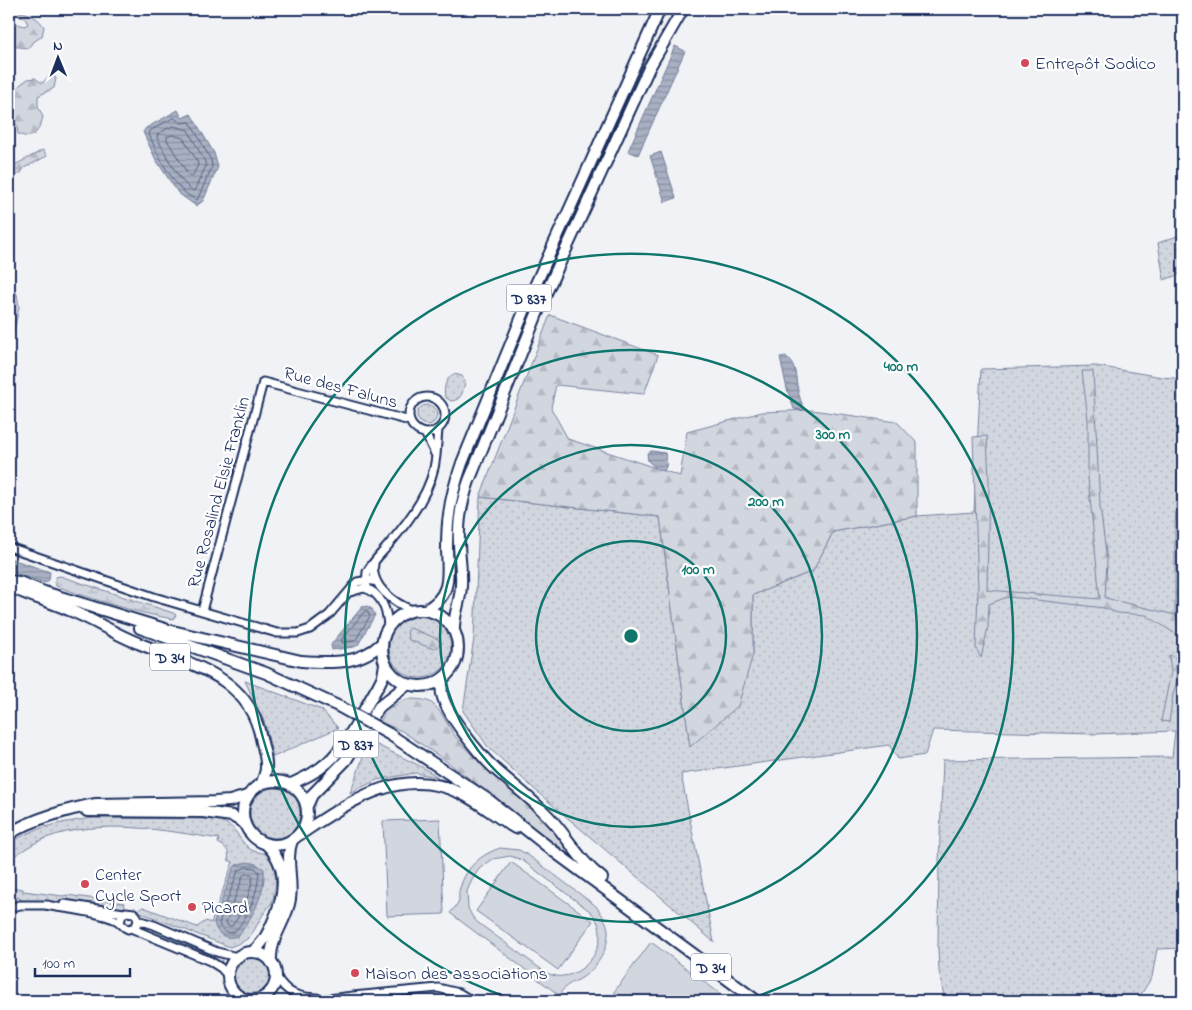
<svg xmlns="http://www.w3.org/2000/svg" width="1192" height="1010" viewBox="0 0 1192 1010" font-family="'Indie Flower',sans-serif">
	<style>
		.grass { fill: url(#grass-dots); stroke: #76829e }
		.forest { fill: url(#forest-firs); stroke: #76829e }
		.wetland { fill: url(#wetland-marsh); stroke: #76829e }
		.garden { fill: #d2d6df; stroke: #76829e; fill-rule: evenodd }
		.water { fill: url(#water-rules); stroke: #707c9a }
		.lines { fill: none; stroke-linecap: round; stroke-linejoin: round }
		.shore { stroke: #536386; stroke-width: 1 }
		.street-casing { stroke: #1b2f5e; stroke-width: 11 }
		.secondary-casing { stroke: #1b2f5e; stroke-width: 14 }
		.primary-casing { stroke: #1b2f5e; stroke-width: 14 }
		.street { stroke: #fff; stroke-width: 7 }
		.secondary { stroke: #fff; stroke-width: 10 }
		.primary { stroke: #fff; stroke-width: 10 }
		.primary-bridge-casing { stroke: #1b2f5e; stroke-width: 14; stroke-linecap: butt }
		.primary-bridge { stroke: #fff; stroke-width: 10 }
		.ring { fill: none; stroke: #0f766e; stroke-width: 2.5 }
		.poi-dot { fill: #d1495b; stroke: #fff; stroke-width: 2 }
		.labels { text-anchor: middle; stroke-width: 4.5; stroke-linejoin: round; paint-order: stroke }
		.shield { fill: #fff; stroke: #5f6d8e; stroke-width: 1 }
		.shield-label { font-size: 16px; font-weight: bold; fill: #1b2f5e }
		.poi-label { font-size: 18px; fill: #1b2f5e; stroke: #fff; text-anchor: start }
		.street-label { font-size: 18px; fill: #1b2f5e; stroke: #fff }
		.centre { fill: #0f766e; stroke: #fff; stroke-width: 2.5 }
		.ring-label { font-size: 15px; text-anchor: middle; font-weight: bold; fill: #0f766e; stroke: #fff; stroke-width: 4.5; stroke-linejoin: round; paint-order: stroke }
	</style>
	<defs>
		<pattern id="grass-dots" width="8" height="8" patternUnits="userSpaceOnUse" patternTransform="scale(1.25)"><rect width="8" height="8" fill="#d2d6df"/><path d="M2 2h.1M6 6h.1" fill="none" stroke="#b4b8c2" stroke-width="1.8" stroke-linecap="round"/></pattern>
		<pattern id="forest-firs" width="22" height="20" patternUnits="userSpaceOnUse" patternTransform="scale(1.25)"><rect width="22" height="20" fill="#d2d6df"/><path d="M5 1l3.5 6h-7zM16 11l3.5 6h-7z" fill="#b4b8c2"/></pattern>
		<pattern id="wetland-marsh" width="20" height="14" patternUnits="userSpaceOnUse" patternTransform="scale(1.25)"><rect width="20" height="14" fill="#d2d6df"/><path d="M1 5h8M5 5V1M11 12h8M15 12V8" fill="none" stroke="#b4b8c2"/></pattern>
		<pattern id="water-rules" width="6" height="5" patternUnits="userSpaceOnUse" patternTransform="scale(1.25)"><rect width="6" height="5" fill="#a8b0c2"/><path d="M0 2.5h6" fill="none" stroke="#8890a1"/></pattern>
	</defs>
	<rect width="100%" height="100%" fill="#f1f2f5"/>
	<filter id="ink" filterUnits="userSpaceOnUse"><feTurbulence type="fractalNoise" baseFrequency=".02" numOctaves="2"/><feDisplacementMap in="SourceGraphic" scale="10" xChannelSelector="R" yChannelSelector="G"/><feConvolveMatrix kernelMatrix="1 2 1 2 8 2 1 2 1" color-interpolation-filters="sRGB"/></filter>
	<g filter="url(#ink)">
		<path class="grass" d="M1183,234V273L1164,280L1158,243Z
			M1096,366L1162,377L1183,379V948L1157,949L1152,977L1137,1001H945L939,971L938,949L939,861L943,760L1172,757L1175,731L1095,734L933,730L925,755L898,759L889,745L681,774L714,942L543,797L488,747L463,711L474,638L480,497L660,517L690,746L753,654V595L813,571L833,532L917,516L974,512L981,369Z
			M454,374L462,376L465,383C462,393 462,400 451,401L445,397C443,389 446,377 454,374Z
			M417 415a10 10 0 1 1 20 0a10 10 0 1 1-20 0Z
			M389 647a31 31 0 1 1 62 0a31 31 0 1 1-62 0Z
			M245,681L322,710L338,728L273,757L264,721Z
			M369,741L422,767L438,777L415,773L377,780L350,793Z
			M250 813a25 25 0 1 1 50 0a25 25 0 1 1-50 0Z
			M94,818L212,819C239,824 234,836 250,849C255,853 263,851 268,856C278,866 277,892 271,904C269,907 266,910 264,913C259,920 256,929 250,936C245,942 237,944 230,947L142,913L138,910L143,907L197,927L206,921L211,923L233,862L228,860C230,851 226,847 218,843L219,839C163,830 101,818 46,838C33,843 21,852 9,859V844C34,826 64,822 94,818Z
			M9,887L23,889V891L63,896L67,895L125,903L124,908L119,910L74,903L21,902L20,898L9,899Z
			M155,927L224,958L220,963L202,953L196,954L153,933Z
			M233 976a19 19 0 1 1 38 0a19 19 0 1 1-38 0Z"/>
		<path class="forest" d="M20,12C28,12 41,20 44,27L42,36L32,43L28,48L9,46V26L15,23L24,26L28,24L25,18L20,17L18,14Z
			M50,76H53L56,78L54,88L38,96V106L43,117C39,131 34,141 18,134L17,125L9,118V97L21,84L28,79L35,78L42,83Z
			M43,150L47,156L24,168L21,173L16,175L12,174L9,182V168Z
			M9,288L17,294L19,307L9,355Z
			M550,315L658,355L644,394L556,385L551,408L568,439L680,476L687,432L762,412L812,410L897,422L917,443V516L833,532L813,571L753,595V654L738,706L690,747L660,517L480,497Z
			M1082,371H1093L1100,506L1107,561L1105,598L1175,615V527L1182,384L1183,385V619L1176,615L1179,636L1146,615L1118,613L1104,608L1020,598L1007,597L989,604L988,627L981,658L976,648L978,590L973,437L987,436L989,480L987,590L1100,599L1088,478V419Z
			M410,628L438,639L440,644L434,649L409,640L407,632Z
			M1169,655L1175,657L1179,672L1173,695L1169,722L1161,721L1171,672Z
			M407,699C413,699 424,699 430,702C441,709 448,726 455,736C489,779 541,804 568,851H565L446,761L402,731L380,722C386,710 394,704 407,699Z"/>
		<path class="wetland" d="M60,576L173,613L176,615L173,619C133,612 95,600 56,586L54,583L56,577Z"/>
		<path class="garden" d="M440,819L444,914L387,916L383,821Z
			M500,848L519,850L528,855L596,906C601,913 607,921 608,930C609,948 598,967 583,977C571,985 569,981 559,995L450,913C453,910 458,904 459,900C459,896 458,893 460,888C466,867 480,855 500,848ZM510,856L522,860L591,912C593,915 596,918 597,921C608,944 587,974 563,976C557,977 551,975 545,972L477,922L472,916L468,908L467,891L472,880L479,869L493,859Z
			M511,862L593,921L558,970L476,911Z
			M651,942L730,1001H627L614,992Z"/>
		<path class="water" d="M675,46L685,51L638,155L628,151Z
			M178,110L182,118L191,114L214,153L218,167L203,201L196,206L178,193L156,160L143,132L146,128Z
			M661,152L676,198L665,202L650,156Z
			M786,356C797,365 795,377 798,390C799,397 802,403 804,410L794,409L787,389L780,357Z
			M652,451L665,453L667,464L664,471L657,469L648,461L647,453Z
			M9,558L50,572L49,580L45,583L9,571Z
			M367,606L372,609L375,615L358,645L354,647L332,650L331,645L333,642L362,607Z
			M247,862L256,864L264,869C266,892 252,919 238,936C226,940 216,935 214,922L233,869L236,865Z"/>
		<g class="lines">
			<path class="shore" d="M174,118L181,123L190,122L211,160L212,167L197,200C175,192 157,154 149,134L150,131Z
				M173,126L188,130L205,162L206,166L194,191C181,186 163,150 157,137L158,134Z
				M173,135L183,138L197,161L198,165L192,177L189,176L167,140V137Z
				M367,611L370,616L355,641L342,643V639L364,612Z
				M247,867L255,868L259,872C258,892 249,917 234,932C227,934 221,931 219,923L238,871Z
				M245,874H251L253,876C250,894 243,912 232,926H228L226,922L243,876Z"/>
			<g class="street-casing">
				<path id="street" d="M409 415a18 18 0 1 1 36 0a18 18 0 1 1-36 0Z
					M425,433L436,456L438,429
					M9,547L154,597L277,633H298L310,629L329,615L357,582L369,580L377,582
					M374,564C370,586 394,603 412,610
					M368,589L366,583L367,572C373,561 383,552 391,542C411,518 433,489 436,456
					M350,592L364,588C381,592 387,610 388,626
					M202,611L263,382L410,421
					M64,904L124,913
					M45,905C66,909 96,911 116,920C121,922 122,927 128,929L135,927C139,922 139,917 134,913L126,912L122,915L120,922
					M9,908L20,905H48
					M138,920L154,925L217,952L237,957
					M133,929L210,961L221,968L228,976
					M276,976C287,994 297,997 317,998
					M258,999L265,1001
					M312,1001L353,996L438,988L459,993L472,1001"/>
			</g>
			<g class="secondary-casing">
				<path id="secondary" d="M87,811L203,812L232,816L244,823
					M9,834C32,819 69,809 96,804L215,802L230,801L247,796
					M252,952C262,945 267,935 272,924C285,896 290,867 266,844
					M228 976a24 24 0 1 1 48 0a24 24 0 1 1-48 0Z
					M271,962C269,938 287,921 290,899C293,879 285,859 292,840"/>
			</g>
			<g class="primary-casing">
				<path id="primary" d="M9,581L19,582L44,592L168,630L301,661C331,663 359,665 382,643
					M9,586C28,596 49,601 69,610C93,619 114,634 138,643C190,665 248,674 261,738C263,748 267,759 266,768C266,773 263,778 262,783
					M382 648a38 38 0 1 1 76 0a38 38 0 1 1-76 0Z
					M425,610C452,596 448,576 447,550C447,538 447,527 449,515C451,497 456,480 462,463L530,297L660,9
					M140,628L266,673L340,707
					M454,631C453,615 461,601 461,585C462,571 459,556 459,542C458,521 462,500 469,481L541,304L649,68L683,9
					M443,678C442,683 441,689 442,694C446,714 479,754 495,769C513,785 532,799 549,817C568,837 580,862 602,878
					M389,734L490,801L552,850L757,1001
					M243 813a32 32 0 1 1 64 0a32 32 0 1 1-64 0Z
					M291,784C304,778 317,772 328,762C348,744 364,709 378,686L383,676L385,664
					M307,806L312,795L346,760L379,707L408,684
					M299,835C348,803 400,764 460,793C480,802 496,817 515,828"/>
			</g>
			<use href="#street" class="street"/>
			<use href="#secondary" class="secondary"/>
			<use href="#primary" class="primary"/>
			<g class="primary-bridge-casing">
				<path id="primary-bridge" d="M340,707L389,734"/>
			</g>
			<use href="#primary-bridge" class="primary-bridge"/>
		</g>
	</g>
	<g class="ring">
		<circle cx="631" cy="636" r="95"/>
		<circle cx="631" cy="636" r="191"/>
		<circle cx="631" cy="636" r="286"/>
		<path d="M516 1000A382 382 0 1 1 746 1000"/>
	</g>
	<g class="poi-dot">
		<circle cx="1025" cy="63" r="5"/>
		<circle cx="85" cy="884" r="5"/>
		<circle cx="192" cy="907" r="5"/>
		<circle cx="355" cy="973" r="5"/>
	</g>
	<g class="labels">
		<g class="shield">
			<rect x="506.5" y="284.5" width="45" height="27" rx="4"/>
			<rect x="150" y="643.5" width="40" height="27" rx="4"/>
			<rect x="333.5" y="730.5" width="45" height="27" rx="4"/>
			<rect x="691" y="953.5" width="40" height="27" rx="4"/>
		</g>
		<g class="shield-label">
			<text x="529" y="304">D 837</text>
			<text x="170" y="663">D 34</text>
			<text x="356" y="750">D 837</text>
			<text x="711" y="973">D 34</text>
		</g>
		<g class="poi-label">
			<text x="1035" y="69">Entrepôt Sodico</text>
			<text x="95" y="880">Center<tspan x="95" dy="21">Cycle Sport</tspan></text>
			<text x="202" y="913">Picard</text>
			<text x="365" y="979">Maison des associations</text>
		</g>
		<g class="street-label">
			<text transform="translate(341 387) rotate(15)" y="6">Rue des Faluns</text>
			<text transform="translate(218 492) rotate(-75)" y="6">Rue Rosalind Elsie Franklin</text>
		</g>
	</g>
	<circle cx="631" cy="636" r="8" class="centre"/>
	<g class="ring-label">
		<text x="901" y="371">400 m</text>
		<text x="833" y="439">300 m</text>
		<text x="766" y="506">200 m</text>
		<text x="698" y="574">100 m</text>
	</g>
	<rect width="1192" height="1010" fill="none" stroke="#fff" stroke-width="30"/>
	<rect x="15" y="15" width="1162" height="980" fill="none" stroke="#1b2f5e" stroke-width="2" filter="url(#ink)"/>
	<g transform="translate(58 58) rotate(359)" stroke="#ffffff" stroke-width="4" paint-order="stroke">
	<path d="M0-4L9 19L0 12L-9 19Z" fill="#1b2f5e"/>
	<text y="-8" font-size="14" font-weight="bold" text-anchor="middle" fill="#1b2f5e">N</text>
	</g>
	<path d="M35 968v8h95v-8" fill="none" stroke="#1b2f5e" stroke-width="2.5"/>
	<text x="42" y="968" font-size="15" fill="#1b2f5e" stroke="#ffffff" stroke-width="4" paint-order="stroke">100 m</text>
</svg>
